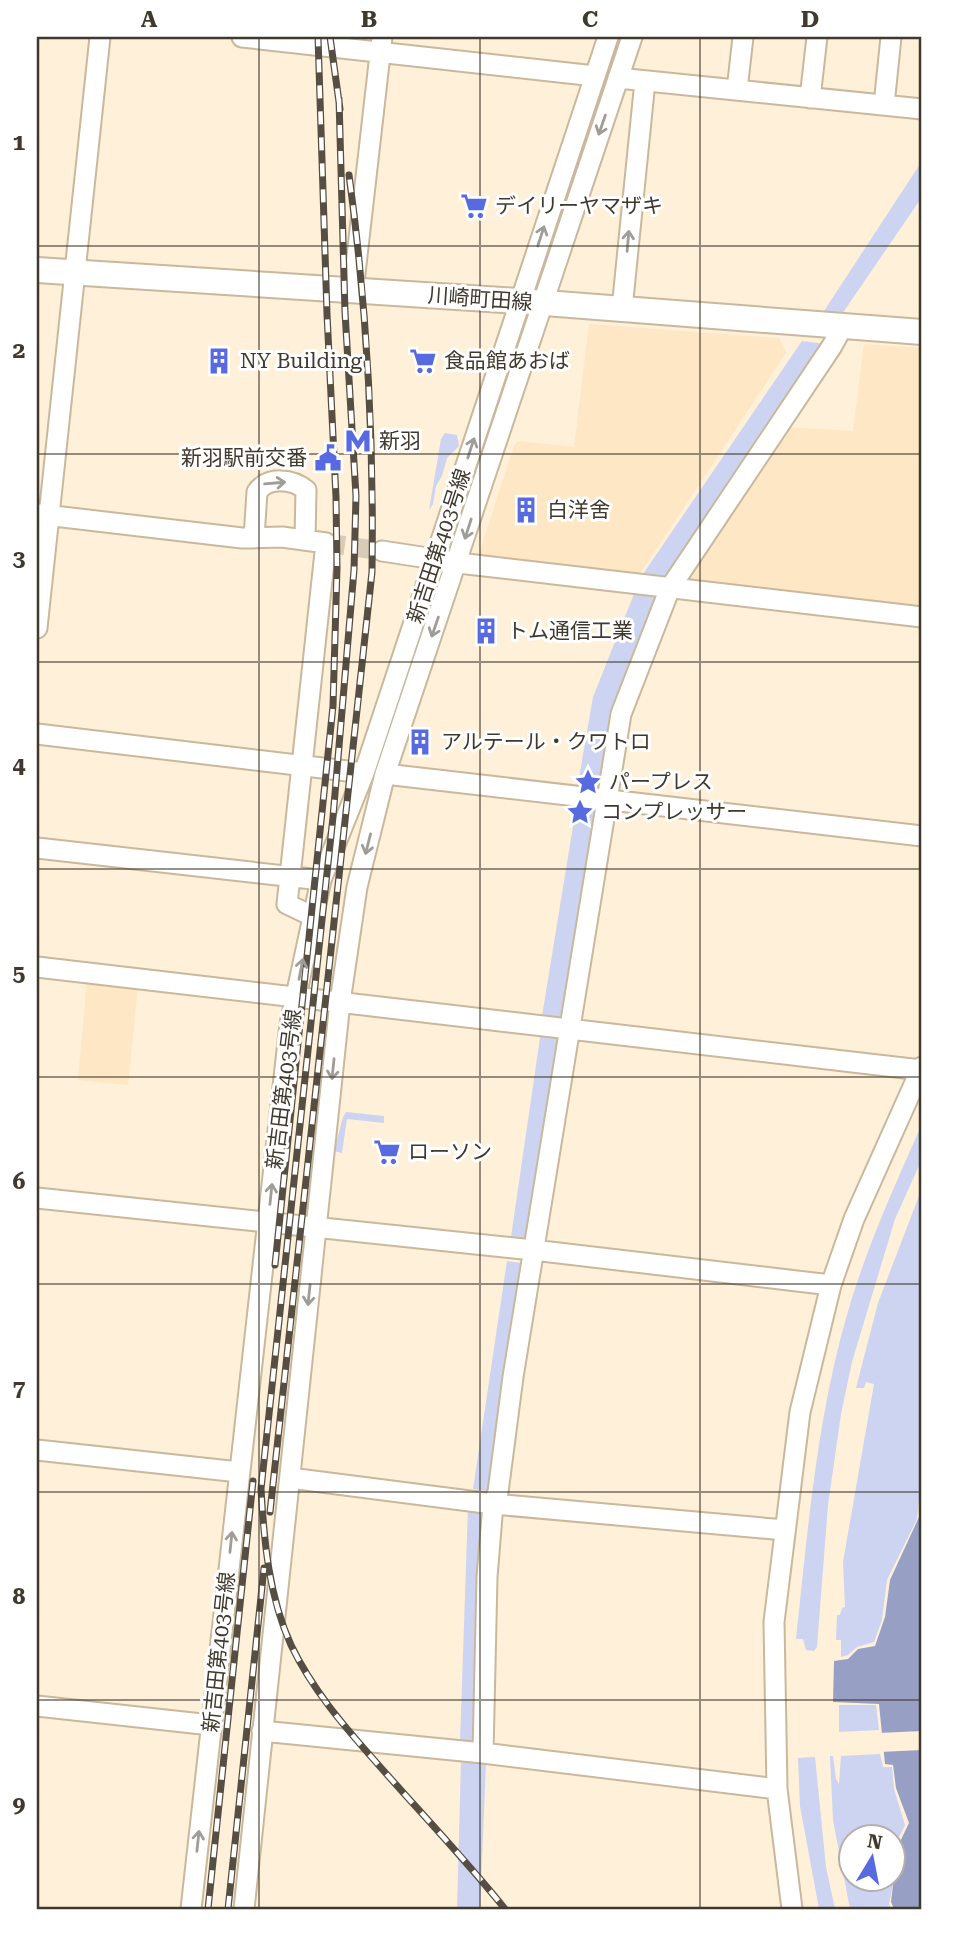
<svg xmlns="http://www.w3.org/2000/svg" width="959" height="1946" viewBox="0 0 959 1946" font-family="'Roboto Serif','Noto Sans JP',serif">
	<style>
		.built { fill: #fee7c4 }
		.green { fill: #ccd4f2; fill-rule: evenodd }
		.water { fill: #97a0c4 }
		.pier { fill: #fef0d9 }
		.lines { fill: none; stroke-linecap: round; stroke-linejoin: round }
		.minor-tunnel { stroke: #d8cbb7; stroke-width: 19; stroke-dasharray: 19 10; stroke-linecap: butt }
		.minor-casing { stroke: #c9b89c; stroke-width: 23 }
		.major-casing { stroke: #c9b89c; stroke-width: 28 }
		.minor { stroke: #fff; stroke-width: 19 }
		.major { stroke: #fff; stroke-width: 24 }
		.rail-casing { stroke: #564e42; stroke-width: 7 }
		.rail { stroke: #fff; stroke-width: 4.5; stroke-dasharray: 13; stroke-linecap: butt }
		.oneway { stroke: #a09c96 }
		.grid { fill: none; stroke: #40392e; stroke-width: 2; stroke-opacity: 0.55 }
		.labels { text-anchor: middle; stroke-width: 6; stroke-linejoin: round; paint-order: stroke }
		.poi-label { font-size: 21px; fill: #40392e; stroke: #fff; text-anchor: start }
		.street-label { font-size: 21px; fill: #40392e; stroke: #fff }
		.neatline { fill: none; stroke: #40392e; stroke-width: 2.5 }
		.grid-label { font-size: 23px; text-anchor: middle; font-weight: bold; fill: #40392e }
	</style>
	<rect width="100%" height="100%" fill="#fef0d9"/>
	<path class="built" d="M589,324L779,338L786,353L638,577L478,557L514,446L518,441L574,447Z
		M864,344L922,348V609L683,582L786,427L853,431Z
		M87,979L138,986L128,1085L78,1080Z"/>
	<path class="green" d="M922,161V197L842,314L824,311Z
		M802,341L825,344L669,579L643,574Z
		M445,433L457,435L459,446L447,458L442,476L436,486L433,504L429,510L441,439Z
		M634,594H656L660,603L604,788L578,784L593,697Z
		M576,808L600,810L563,1019L542,1016Z
		M541,1031L560,1034L532,1239L511,1237Z
		M346,1112L384,1116V1123L347,1119L342,1153L334,1151L343,1117Z
		M922,1124V1159L895,1219L852,1362L841,1414L828,1505L817,1647L814,1651L806,1650L803,1639H796C808,1528 817,1415 849,1308C868,1244 895,1185 922,1124Z
		M922,1188V1466L917,1519L887,1580L882,1620L874,1642L857,1647L848,1655L841,1657V1640H836L837,1615H840L842,1608L845,1607L843,1562L874,1384L866,1382L864,1388H856L878,1303Z
		M507,1261L523,1263L492,1492L473,1489Z
		M468,1508L487,1511L479,1744L460,1742Z
		M839,1705H876L879,1730L839,1732Z
		M880,1754L883,1767H892L894,1789L905,1825L895,1846L897,1865L889,1904L891,1909H850L833,1820L830,1756H833L836,1779L839,1784L841,1756ZM850,1838H892V1880H850Z
		M815,1757L826,1867L835,1909H819L800,1806L798,1758Z
		M461,1761L486,1763L480,1909H457Z"/>
	<path class="water" d="M922,1488V1909H894L891,1902L894,1877L899,1866L897,1848L909,1823L896,1788L893,1765L885,1764L879,1704L833,1702L834,1661L848,1659L858,1649L875,1646L885,1617L890,1580L919,1517Z"/>
	<path class="pier" d="M922,1731V1750L880,1752L878,1733Z"/>
	<g class="lines">
		<path class="minor-tunnel" d="M326,543L382,551"/>
		<g class="minor-casing">
			<path id="minor" d="M242,37L595,76
				M618,78L922,109
				M737,90L743,37
				M810,98L817,37
				M884,105L891,37
				M353,291L382,37
				M622,309L645,81
				M37,514L242,538L282,537L326,543L287,904L312,916
				M254,538L257,492C268,476 293,479 306,490L305,540
				M382,551L467,564L922,617
				M37,628L100,37
				M37,734L364,773
				M385,774L922,836
				M37,848L321,880
				M37,967L921,1070
				M37,1198L533,1250L831,1285
				M37,1450L239,1472
				M290,1478L493,1504L785,1530
				M37,1706L211,1725
				M262,1731L483,1753L777,1789
				M483,1753L487,1577L493,1504L498,1492L513,1377L621,714L670,588L832,346L843,326
				M191,1909L290,1024L321,880L364,773L608,37
				M244,1909L340,1002L357,887L385,774L632,37
				M792,1909L777,1789L774,1622L800,1412L831,1285L854,1219L922,1067"/>
		</g>
		<g class="major-casing">
			<path id="major" d="M37,270L519,301L922,332"/>
		</g>
		<use href="#minor" class="minor"/>
		<use href="#major" class="major"/>
		<g class="rail-casing">
			<path id="rail" d="M330,37L340,109
				M339,99L345,312L356,496L354,570L333,817L261,1489C264,1541 269,1597 291,1645C312,1689 343,1725 375,1761C418,1810 464,1858 505,1909
				M275,1265L333,706L337,568L336,497L327,314L318,37
				M270,1512L372,572C374,439 367,307 349,175
				M208,1909L253,1481
				M228,1909L264,1568"/>
		</g>
		<use href="#rail" class="rail"/>
	</g>
	<defs><path id="oneway-shaft" d="M-6 0H5M1.5-3L5.5 0L1.5 3" fill="none" stroke-width="1.6" stroke-linecap="round" stroke-linejoin="round" transform="scale(1.75)"/></defs>
	<g class="oneway">
		<use href="#oneway-shaft" transform="translate(602 125) rotate(109)"/>
		<use href="#oneway-shaft" transform="translate(541 236) rotate(-72)"/>
		<use href="#oneway-shaft" transform="translate(628 241) rotate(-85)"/>
		<use href="#oneway-shaft" transform="translate(471 448) rotate(-72)"/>
		<use href="#oneway-shaft" transform="translate(275 483) rotate(-5)"/>
		<use href="#oneway-shaft" transform="translate(468 529) rotate(108)"/>
		<use href="#oneway-shaft" transform="translate(435 627) rotate(109)"/>
		<use href="#oneway-shaft" transform="translate(368 844) rotate(104)"/>
		<use href="#oneway-shaft" transform="translate(301 969) rotate(-79)"/>
		<use href="#oneway-shaft" transform="translate(333 1069) rotate(96)"/>
		<use href="#oneway-shaft" transform="translate(271 1194) rotate(-84)"/>
		<use href="#oneway-shaft" transform="translate(309 1295) rotate(96)"/>
		<use href="#oneway-shaft" transform="translate(231 1542) rotate(-84)"/>
		<use href="#oneway-shaft" transform="translate(198 1841) rotate(-84)"/>
	</g>
	<path class="grid" d="M259,37V1909M480,37V1909M700,37V1909M37,246H922M37,454H922M37,662H922M37,869H922M37,1077H922M37,1284H922M37,1492H922M37,1700H922"/>
	<defs>
		<g id="supermarket-bare" transform="scale(2.1)"><path d="M-6-5.5h2.5l.6 2H6L4.5 2H-2.5L-4.4-4H-6ZM-1.5 3.2a1.3 1.3 0 1 0 .1 0ZM3 3.2a1.3 1.3 0 1 0 .1 0Z" fill="#586ae0" stroke="#fff" stroke-width="2.5" paint-order="stroke"/></g>
		<g id="building-bare" transform="scale(2.1)"><path d="M-4-6H4V6H1V3H-1V6H-4ZM-2.5-4.3h1.7v1.8h-1.7ZM.8-4.3h1.7v1.8H.8ZM-2.5-1h1.7V.8h-1.7ZM.8-1h1.7V.8H.8Z" fill="#586ae0" stroke="#fff" stroke-width="2.5" paint-order="stroke"/></g>
		<g id="metro-bare" transform="scale(2.1)"><path d="M-5.5 5V-5H-3L0 0L3-5H5.5V5H3V-.5L0 4L-3-.5V5Z" fill="#586ae0" stroke="#fff" stroke-width="2.5" paint-order="stroke"/></g>
		<g id="civic-bare" transform="scale(2.1)"><path d="M-.6-6.5H3V-4.5H.6V-3L4-1V1h2V6H-6V1h2V-1L-.6-3ZM-1.2 2.5V6h2.4V2.5Z" fill="#586ae0" stroke="#fff" stroke-width="2.5" paint-order="stroke"/></g>
		<g id="sight-bare" transform="scale(2.1)"><path d="M0-6L1.8-2.2L6-1.7L2.9 1.2L3.7 5.4L0 3.3L-3.7 5.4L-2.9 1.2L-6-1.7L-1.8-2.2Z" fill="#586ae0" stroke="#fff" stroke-width="2.5" paint-order="stroke"/></g>
	</defs>
	<g fill-rule="evenodd">
		<use href="#supermarket-bare" x="474" y="206"/>
		<use href="#building-bare" x="219" y="361"/>
		<use href="#supermarket-bare" x="423" y="361"/>
		<use href="#metro-bare" x="358" y="441"/>
		<use href="#civic-bare" x="328" y="458"/>
		<use href="#building-bare" x="526" y="510"/>
		<use href="#building-bare" x="486" y="631"/>
		<use href="#building-bare" x="420" y="742"/>
		<use href="#sight-bare" x="588" y="782"/>
		<use href="#sight-bare" x="580" y="812"/>
		<use href="#supermarket-bare" x="387" y="1152"/>
	</g>
	<g class="labels">
		<g class="poi-label">
			<text x="495" y="213">デイリーヤマザキ</text>
			<text x="240" y="368">NY Building</text>
			<text x="444" y="368">食品館あおば</text>
			<text x="379" y="448">新羽</text>
			<text x="307" y="465" text-anchor="end">新羽駅前交番</text>
			<text x="547" y="517">白洋舍</text>
			<text x="507" y="638">トム通信工業</text>
			<text x="441" y="749">アルテール・クワトロ</text>
			<text x="609" y="789">パープレス</text>
			<text x="601" y="819">コンプレッサー</text>
			<text x="408" y="1159">ローソン</text>
		</g>
		<g class="street-label">
			<text transform="translate(480 299) rotate(4)" y="7">川崎町田線</text>
			<text transform="translate(439 546) rotate(-72)" y="7">新吉田第403号線</text>
			<text transform="translate(284 1089) rotate(-83)" y="7">新吉田第403号線</text>
			<text transform="translate(219 1652) rotate(-84)" y="7">新吉田第403号線</text>
		</g>
	</g>
	<rect width="959" height="1946" fill="none" stroke="#ffffff" stroke-width="77"/>
	<g transform="translate(872 1858) rotate(10)"><circle r="33" fill="#ffffff" stroke="#b3b0ab" stroke-width="2"/>
	<path d="M0-5L12 26L0 18L-12 26Z" fill="#586ae0"/>
	<text y="-10" font-size="19" font-weight="bold" text-anchor="middle" fill="#40392e">N</text>
	</g>
	<rect x="38" y="38" width="882" height="1870" class="neatline"/>
	<g class="grid-label">
		<text x="149" y="27">A</text>
		<text x="369" y="27">B</text>
		<text x="590" y="27">C</text>
		<text x="810" y="27">D</text>
		<text x="19" y="150">1</text>
		<text x="19" y="358">2</text>
		<text x="19" y="566">3</text>
		<text x="19" y="773">4</text>
		<text x="19" y="981">5</text>
		<text x="19" y="1189">6</text>
		<text x="19" y="1396">7</text>
		<text x="19" y="1604">8</text>
		<text x="19" y="1812">9</text>
	</g>
</svg>
